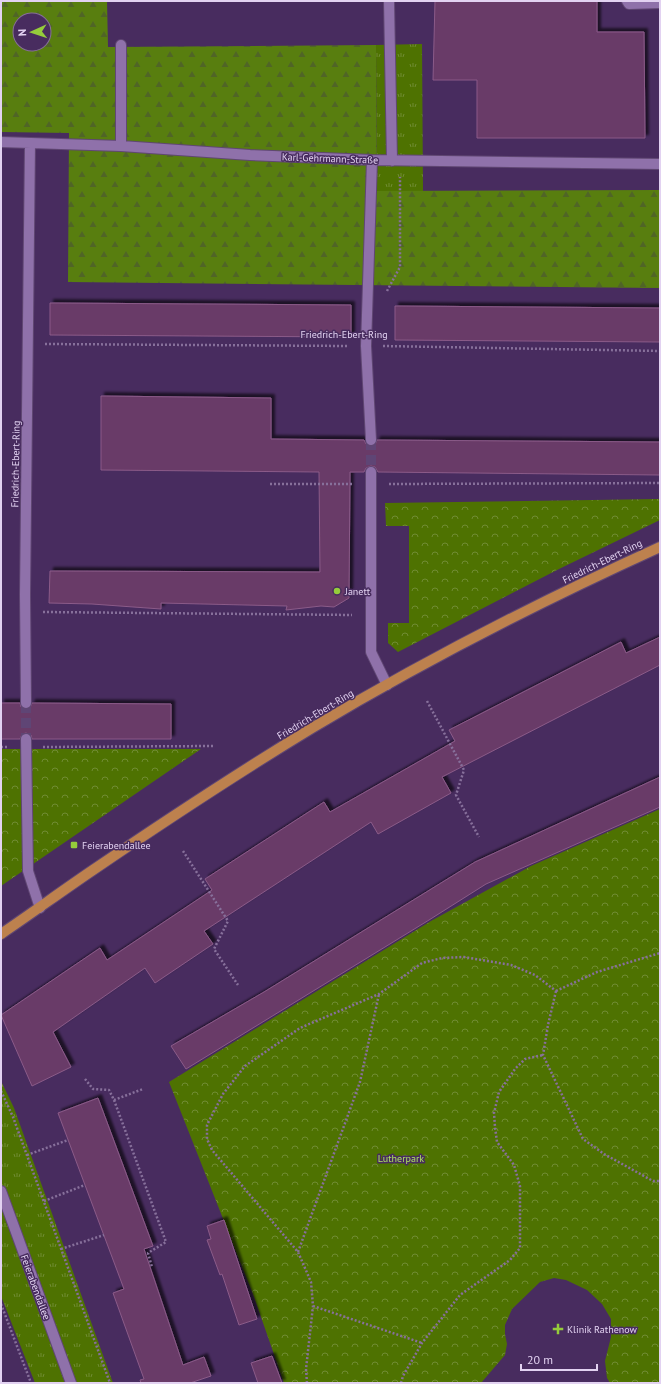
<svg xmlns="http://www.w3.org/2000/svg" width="661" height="1384" viewBox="0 0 661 1384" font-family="'PT Sans',sans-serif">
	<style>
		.grass { fill: url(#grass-tufts) }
		.forest { fill: url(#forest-firs); fill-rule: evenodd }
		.park { fill: url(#park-crowns) }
		.building { fill: #693b67; stroke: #8b5b89; filter: url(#shadow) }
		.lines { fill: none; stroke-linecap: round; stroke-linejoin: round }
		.minor-tunnel { stroke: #5f4575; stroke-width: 10; stroke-dasharray: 10 5; stroke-linecap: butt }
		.minor-casing { stroke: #604773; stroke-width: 12 }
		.major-casing { stroke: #604773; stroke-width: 12 }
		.path { stroke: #87709b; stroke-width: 2.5; stroke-dasharray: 2 2; stroke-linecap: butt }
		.minor { stroke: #8f71aa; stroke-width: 10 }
		.major { stroke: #bd814e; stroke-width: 10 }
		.poi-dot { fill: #95cc3b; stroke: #482c5f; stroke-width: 1.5 }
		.labels { text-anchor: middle; stroke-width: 3; stroke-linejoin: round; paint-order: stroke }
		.street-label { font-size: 10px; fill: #e2d2f1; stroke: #482c5f }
		.poi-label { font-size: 10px; fill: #e2d2f1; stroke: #482c5f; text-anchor: start }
		.park-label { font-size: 10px; fill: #aee363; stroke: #482c5f }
	</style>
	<defs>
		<pattern id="grass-tufts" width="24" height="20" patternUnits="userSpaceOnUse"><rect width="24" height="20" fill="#4e7201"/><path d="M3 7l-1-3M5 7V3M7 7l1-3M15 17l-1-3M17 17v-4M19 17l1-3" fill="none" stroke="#708c33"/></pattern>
		<pattern id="forest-firs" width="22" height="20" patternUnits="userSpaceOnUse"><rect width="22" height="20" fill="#587e0f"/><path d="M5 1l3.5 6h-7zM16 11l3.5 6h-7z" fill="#506526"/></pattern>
		<pattern id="park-crowns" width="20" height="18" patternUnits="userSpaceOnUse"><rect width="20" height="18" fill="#4e7201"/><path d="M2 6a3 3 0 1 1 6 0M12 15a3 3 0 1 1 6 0" fill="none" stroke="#708c33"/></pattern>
		<filter id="shadow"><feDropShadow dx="3.5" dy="-3.5" stdDeviation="1" flood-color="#0009"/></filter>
	</defs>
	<rect width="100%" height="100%" fill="#482c5f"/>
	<path class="grass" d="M422,44L423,191H377L376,45Z
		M1,1081L14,1108L113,1383H35L1,1296Z"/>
	<path class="forest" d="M1,1H107L108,47L376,45L377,191L660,190V288L68,282L69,133L1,132ZM20,20H44V44H20Z"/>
	<path class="park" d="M660,499V520L559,569L398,652L388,643V623H409V526H386L385,503Z
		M1,749H201L1,886Z
		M660,809V1383H610L607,1378L605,1361L611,1337V1319L602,1304L587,1290L566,1280L554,1278L540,1282L512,1309L505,1325V1334L507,1344L505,1355L481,1383H284L254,1297L169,1082L431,921L531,866Z"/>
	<path class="building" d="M435,1H597V32H644L645,138H477V80H433Z
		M50,303L351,305V337L50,335Z
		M395,306L660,308V342L395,340Z
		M101,396L271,398V439L364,440L366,444L371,446L375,445L377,440L660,442V475L378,472L375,467L371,466L366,468L364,472H350L349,598L334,607L321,606L286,610L287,606L161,603V609L92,604L49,603L50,571L320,572L319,472L101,470Z
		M660,637V665L442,777L451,793L378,834L371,822L204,931L213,944L155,983L145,968L53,1032L71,1067L32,1086L1,1015L100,948L107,960L212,890L205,879L324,802L330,812L455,741L449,730L621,642L626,653Z
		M1,703H20L21,707L26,709L30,708L32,703L171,704V739H32L31,735L26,733L22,734L20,739H1Z
		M660,777V807L486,884L429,920L186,1069L171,1046L264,992L475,862Z
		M98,1098L153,1246L144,1249L183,1365L204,1357L211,1376L190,1383H141L140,1380L144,1379L113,1293L124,1289L58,1113Z
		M224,1220L257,1319L239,1325L222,1274L220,1275L207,1240L211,1239L207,1226Z
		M272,1356L282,1383H258L251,1363Z"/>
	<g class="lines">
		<path class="minor-tunnel" d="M371,440V472
			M26,703V739"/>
		<g class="minor-casing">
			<path id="minor" d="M389,1L392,161
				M627,1L629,4L660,3
				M1,142L121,146L250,155L372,160L660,164
				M121,146V45
				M371,440L366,346L372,160
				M371,472V652L387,685
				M26,703L25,595L30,143
				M26,739L28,871L40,908
				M1,1191L71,1383"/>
		</g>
		<g class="major-casing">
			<path id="major" d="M1,934C32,913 62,891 93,870C165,821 238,773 312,728C424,661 541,601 660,547"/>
		</g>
		<path class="path" d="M387,291L400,267V177
			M45,344L348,346
			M383,346L660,351
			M270,484H354
			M389,484L660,483
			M43,612L352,615
			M427,701L464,770L456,795L479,837
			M1,747H8
			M43,747L214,746
			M183,851L228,921L214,949L238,985
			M556,991L548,1025L543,1055L583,1139L604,1154L653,1181H660
			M556,991L597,972L660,953
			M85,1079L93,1089L109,1090L114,1100L143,1089
			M1,1091L13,1117L110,1383
			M114,1100L166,1242L148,1253L152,1267
			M27,1155L68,1140
			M44,1201L85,1185
			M61,1249L104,1235
			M298,1252L360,1082L379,994
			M1,1304L31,1383
			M313,1306L422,1343
			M307,1383L306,1369L313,1306L311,1282L298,1252L212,1150L207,1139V1125L223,1094L245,1066L300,1028L379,994L422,963L442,958L464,957L511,965L535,975L556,991
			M401,1383L403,1376L422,1343L460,1295L510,1260L520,1248V1186L514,1165L497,1142L495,1127L494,1113L499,1092L515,1069L525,1059L543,1055"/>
		<use href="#minor" class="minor"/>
		<use href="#major" class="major"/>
	</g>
	<g class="poi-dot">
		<circle cx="337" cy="591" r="4"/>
		<rect x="70" y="841" width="8" height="8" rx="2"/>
		<path d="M556 1323h4v4h4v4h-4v4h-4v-4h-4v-4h4z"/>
	</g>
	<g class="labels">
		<g class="street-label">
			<text transform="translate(330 158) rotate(2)" y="4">Karl-Gehrmann-Straße</text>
			<text x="344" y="338">Friedrich-Ebert-Ring</text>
			<text transform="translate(15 464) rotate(-89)" y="4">Friedrich-Ebert-Ring</text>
			<text transform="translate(602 561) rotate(-26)" y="4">Friedrich-Ebert-Ring</text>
			<text transform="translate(315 714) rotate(-31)" y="4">Friedrich-Ebert-Ring</text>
			<text transform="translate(36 1287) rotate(70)" y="4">Feierabendallee</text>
		</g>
		<g class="poi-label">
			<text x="345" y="595">Janett</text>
			<text x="82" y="849">Feierabendallee</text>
			<text x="567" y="1333">Klinik Rathenow</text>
		</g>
		<g class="park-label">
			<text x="401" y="1162">Lutherpark</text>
		</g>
	</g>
	<rect width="661" height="1384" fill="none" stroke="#e2d2f1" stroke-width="4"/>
	<g transform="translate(32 32) rotate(267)"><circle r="19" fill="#482c5f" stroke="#866e99"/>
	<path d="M0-3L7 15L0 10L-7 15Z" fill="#95cc3b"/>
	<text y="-6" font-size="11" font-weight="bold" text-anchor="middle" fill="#e2d2f1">N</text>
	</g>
	<path d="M521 1364v6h76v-6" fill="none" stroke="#e2d2f1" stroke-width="2"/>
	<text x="527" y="1364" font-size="12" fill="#e2d2f1" stroke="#482c5f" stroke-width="3" paint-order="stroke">20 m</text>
</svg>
